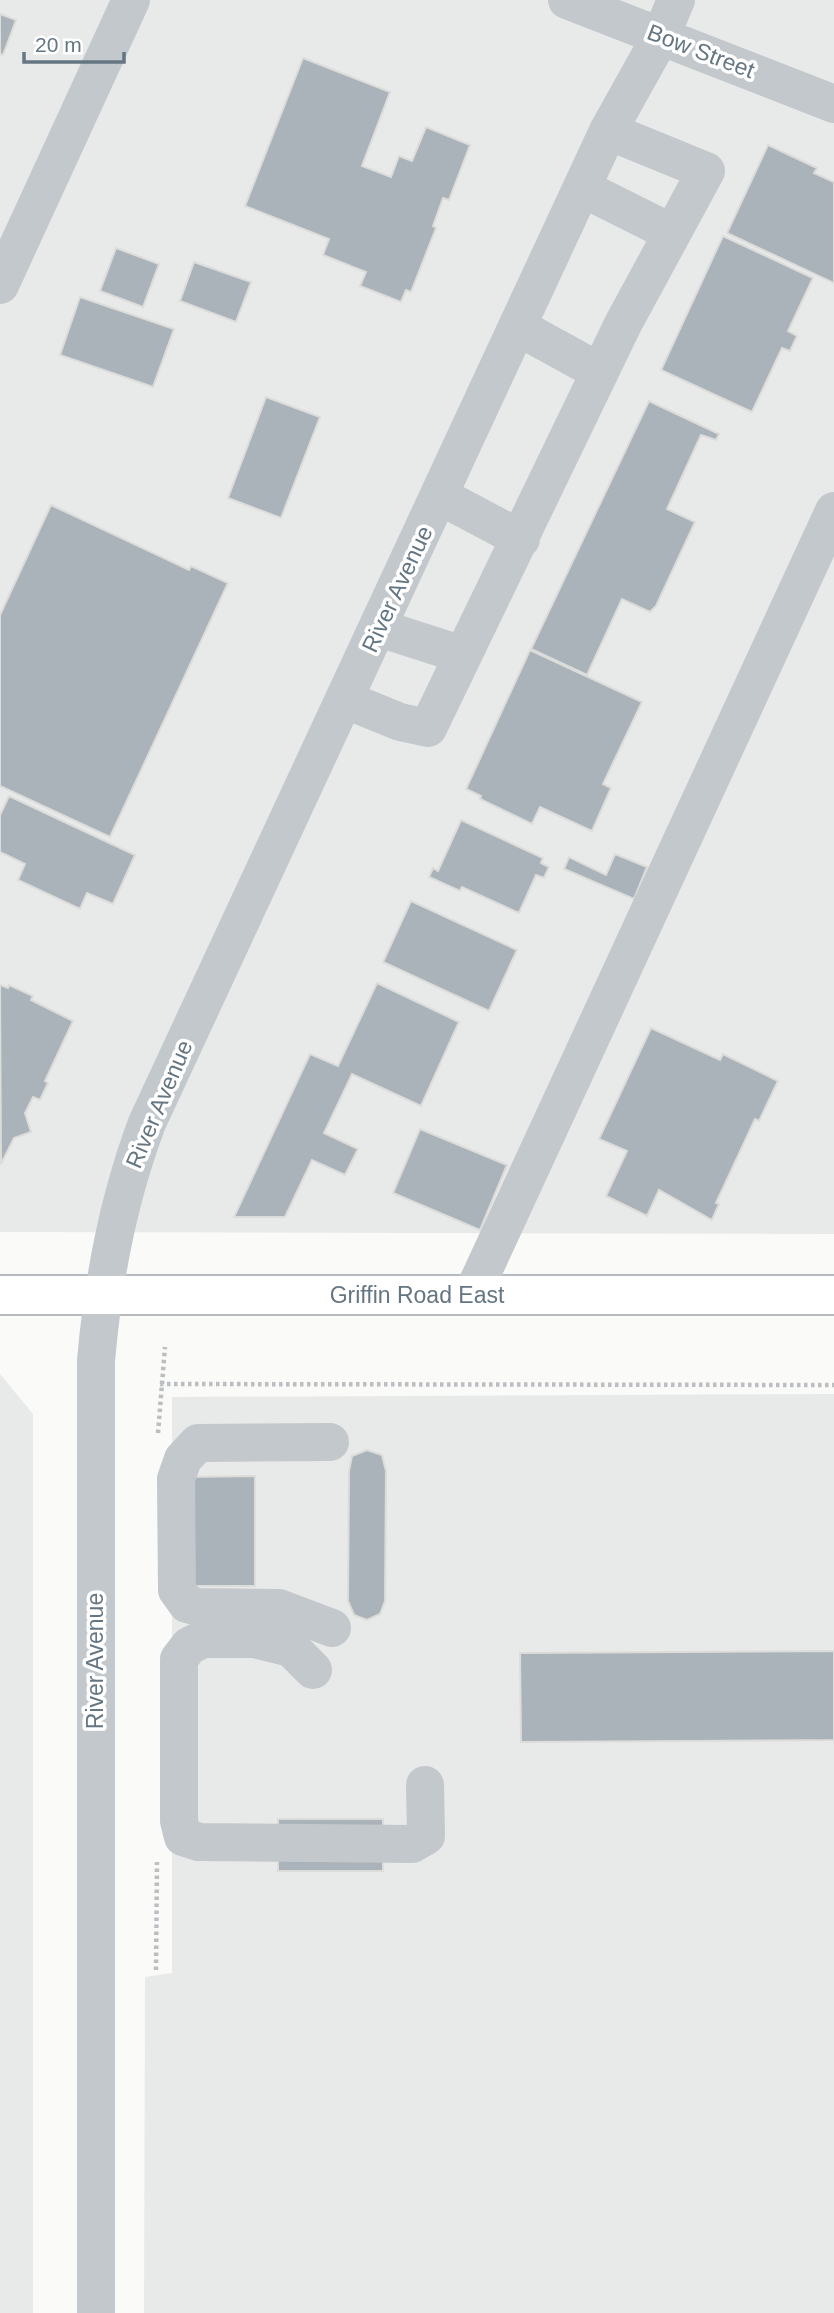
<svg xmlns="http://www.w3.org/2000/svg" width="834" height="2313" viewBox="0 0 834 2313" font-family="Helvetica,sans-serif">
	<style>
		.built { fill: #e8e9e9 }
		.building { fill: #aab3b9; stroke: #dcdcda; stroke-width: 2 }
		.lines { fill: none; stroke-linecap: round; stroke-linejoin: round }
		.major-casing { stroke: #b5babe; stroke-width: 42 }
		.path { stroke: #bbbfc2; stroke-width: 4.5; stroke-dasharray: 3.5 3.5; stroke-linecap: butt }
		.minor { stroke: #c3c8cc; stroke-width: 38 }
		.major { stroke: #fff; stroke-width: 38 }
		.labels { text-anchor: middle; stroke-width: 7; stroke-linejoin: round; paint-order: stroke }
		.street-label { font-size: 23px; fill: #657683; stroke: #fff }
	</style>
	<rect width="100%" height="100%" fill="#fafaf8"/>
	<path class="built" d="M0,0H834V1234L0,1232Z
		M0,1374L33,1414V2313H0Z
		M834,1394V2313H144L145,1977L172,1973V1397Z"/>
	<path class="building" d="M0,14L16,20L3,55L0,54Z
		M303,58L390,92L362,166L391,177L399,156L412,161L426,127L470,145L449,200L443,198L433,226L436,228L411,292L406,290L401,302L360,286L366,272L323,255L329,239L245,206Z
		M768,145L817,168L814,173L834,182V283L727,233Z
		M723,236L813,278L788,331L797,336L790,351L782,348L752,412L661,370Z
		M116,248L159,264L143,307L100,291Z
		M194,262L251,282L236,322L180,301Z
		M80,297L174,329L153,387L60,355Z
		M266,397L320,417L281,518L228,498Z
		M649,401L719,434L716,440L701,435L667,509L695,522L656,606L650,612L622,599L587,675L531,649Z
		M51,505L189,570L191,566L228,583L110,837L0,786V615Z
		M530,650L642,702L603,784L611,788L592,831L540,807L532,824L480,799L481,796L466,789Z
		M9,796L135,855L113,904L87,893L80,909L18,880L25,864L0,852V815Z
		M461,820L543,858L541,863L549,867L544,878L536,875L519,913L462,887L460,891L429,877L433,868L438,871Z
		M615,854L647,867L634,899L564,869L569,857L606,875Z
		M411,901L517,950L489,1011L383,962Z
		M377,983L459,1022L421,1106L352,1074L324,1133L358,1149L345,1175L312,1160L285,1217H234L310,1054L338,1066Z
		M0,985L8,988L9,985L33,996L31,1000L73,1021L45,1081L48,1083L40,1100L33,1097L25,1113L31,1132L14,1138L1,1164Z
		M651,1028L720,1060L723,1054L778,1081L759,1121L755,1119L716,1203L719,1204L712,1220L659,1190L647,1216L606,1196L627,1151L599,1139Z
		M420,1129L507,1165L480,1230L393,1193Z
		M367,1450L382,1455L386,1471L385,1601L380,1614L367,1620L354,1615L348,1601L349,1471L352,1456Z
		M255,1476V1586H188L187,1477Z
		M834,1651V1740L521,1742L520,1653Z
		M278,1819H383V1871H278Z"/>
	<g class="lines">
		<g class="major-casing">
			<path id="major" d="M0,1295H834"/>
		</g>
		<path class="path" d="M160,1384L834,1385
			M158,1433L165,1347
			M156,1970L157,1862"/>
		<path class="minor" d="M567,0L834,104
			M582,188L672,233
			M0,285L131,0
			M518,327L600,372
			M440,496L521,539
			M379,628L463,655
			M346,700L400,722L428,728L623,324L706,171L608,131
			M472,1295L834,511
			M330,1442L198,1443L183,1459L176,1479L177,1590L187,1604L198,1607L279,1608L332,1628
			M313,1670L291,1648L254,1639H203L189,1646L179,1659V1821L183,1837L199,1842L412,1844L426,1836L425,1785
			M96,2313V1361C103,1279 118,1200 147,1123L608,131L661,36L676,0"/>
		<use href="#major" class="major"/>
	</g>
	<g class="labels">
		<g class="street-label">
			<text transform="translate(701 51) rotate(21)" y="8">Bow Street</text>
			<text transform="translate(397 589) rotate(-65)" y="8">River Avenue</text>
			<text transform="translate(159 1104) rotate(-67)" y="8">River Avenue</text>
			<text x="417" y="1303">Griffin Road East</text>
			<text transform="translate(95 1661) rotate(-90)" y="8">River Avenue</text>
		</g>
	</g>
	<path d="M24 52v10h100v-10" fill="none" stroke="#657683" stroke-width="3.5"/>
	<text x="35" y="52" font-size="21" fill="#657683" stroke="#ffffff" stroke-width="5" paint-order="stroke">20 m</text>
</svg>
